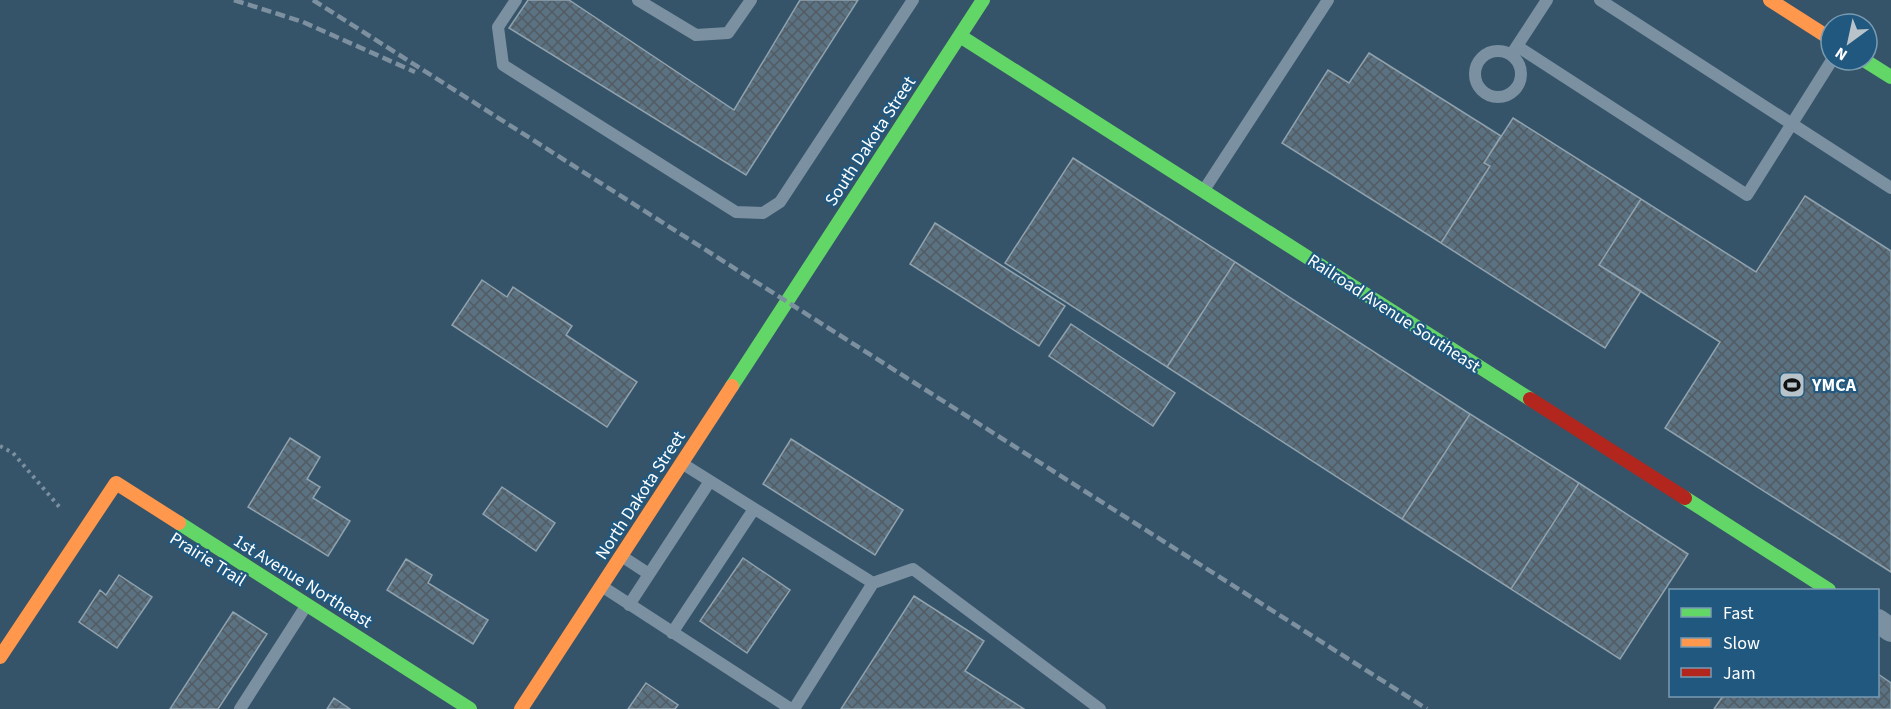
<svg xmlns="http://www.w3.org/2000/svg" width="1891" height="709" viewBox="0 0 1891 709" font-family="'Source Sans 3',sans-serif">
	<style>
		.building { fill: url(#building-cross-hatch); stroke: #8fa2ae; stroke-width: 1.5 }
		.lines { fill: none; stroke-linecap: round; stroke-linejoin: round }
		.path { stroke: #7b90a0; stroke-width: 4; stroke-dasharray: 3 4.5; stroke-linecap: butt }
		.lane { stroke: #7b90a0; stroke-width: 12 }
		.street { stroke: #7b90a0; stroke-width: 24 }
		.fast { stroke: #63d668; stroke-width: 14 }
		.slow { stroke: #ff974d; stroke-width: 14 }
		.jam { stroke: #b3261e; stroke-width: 14 }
		.rail { stroke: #7d90a0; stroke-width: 4.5; stroke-dasharray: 10 4.5; stroke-linecap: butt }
		.labels { text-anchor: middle; stroke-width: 4.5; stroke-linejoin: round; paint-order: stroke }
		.street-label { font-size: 18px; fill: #fff; stroke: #20587f }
		.poi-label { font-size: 18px; font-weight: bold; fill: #fff; stroke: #20587f; text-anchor: start }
	</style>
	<defs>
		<pattern id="building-cross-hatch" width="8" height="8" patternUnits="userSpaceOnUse" patternTransform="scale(1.5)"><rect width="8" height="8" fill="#5b7282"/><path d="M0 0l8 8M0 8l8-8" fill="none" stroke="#525b62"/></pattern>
	</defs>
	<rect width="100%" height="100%" fill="#365469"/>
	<path class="building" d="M528,0H569L734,110L800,0H858L746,175L509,28Z
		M1369,53L1501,136L1484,163L1490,166L1441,243L1282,143L1328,70L1349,83Z
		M1513,118L1641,199L1599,265L1641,291L1605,348L1441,243L1490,166L1484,163Z
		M1073,158L1235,262L1167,367L1005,263Z
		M1805,196L1891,251V572L1665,428L1720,342L1599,265L1641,199L1756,272Z
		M935,223L1065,306L1039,346L910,264Z
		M1235,262L1470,414L1402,519L1167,367Z
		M482,280L507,297L513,287L572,326L566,335L637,382L607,427L452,325Z
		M1071,324L1175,393L1153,426L1049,356Z
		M1470,414L1579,483L1511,589L1402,519Z
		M290,438L320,457L307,479L320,487L313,498L350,521L328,556L248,507Z
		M791,439L903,510L875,555L763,484Z
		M1579,483L1688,554L1620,659L1511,589Z
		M502,487L555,523L536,551L483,514Z
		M743,558L790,590L747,653L700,621Z
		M406,559L432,575L428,583L488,620L473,644L387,590Z
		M119,575L152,597L117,648L79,622L100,590L106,595Z
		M914,596L984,641L965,671L1024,709H841Z
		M233,612L267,634L218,709H170Z
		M1878,674L1891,683V709H1714L1723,696H1878Z
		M646,683L678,705L675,709H628Z
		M334,698L350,709H327Z"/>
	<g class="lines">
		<path class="path" d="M0,446L13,453L62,510"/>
		<path class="lane" d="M516,0L498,27L503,65L736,212L763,213L780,202L913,0
			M638,0L696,35L728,33L751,0
			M1600,0L1891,188
			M1517,46L1747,195L1832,60
			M1475 74a23 23 0 1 1 46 0a23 23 0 1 1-46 0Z
			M1513,52L1547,0
			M1204,190L1328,0
			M683,464L873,583L794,709
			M623,557L649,574
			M873,583L913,569L1100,709
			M603,587L791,709
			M629,605L710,481
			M672,633L754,509
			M240,709L306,606"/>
		<path class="street" d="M1878,621L1891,630"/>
		<path class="fast" d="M960,36L1530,399
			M1864,60L1891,77
			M732,386L983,0
			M1685,498L1829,590
			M179,523L470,709"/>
		<path class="slow" d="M1770,0L1831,39
			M0,657L116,483L179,523
			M521,709L732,386"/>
		<path class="jam" d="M1530,399L1685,498"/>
		<path class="rail" d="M234,0L303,22L415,72
			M313,0L1427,709"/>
	</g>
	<defs>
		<g id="stadium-square" transform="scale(1.35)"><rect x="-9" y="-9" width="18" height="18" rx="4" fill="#b9c3ca" stroke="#20587f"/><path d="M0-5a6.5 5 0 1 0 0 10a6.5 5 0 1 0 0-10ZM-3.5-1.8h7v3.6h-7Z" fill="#111"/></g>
	</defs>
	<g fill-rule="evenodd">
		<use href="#stadium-square" x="1792" y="385"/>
	</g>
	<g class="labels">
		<g class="street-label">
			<text transform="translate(870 141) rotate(-57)" y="6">South Dakota Street</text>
			<text transform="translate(1394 313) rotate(33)" y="6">Railroad Avenue Southeast</text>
			<text transform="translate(640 495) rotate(-57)" y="6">North Dakota Street</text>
			<text transform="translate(208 559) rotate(32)" y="6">Prairie Trail</text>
			<text transform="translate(303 581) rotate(32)" y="6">1st Avenue Northeast</text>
		</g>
		<g class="poi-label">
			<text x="1812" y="391">YMCA</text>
		</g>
	</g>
	<rect x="1669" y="589" width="210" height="108" fill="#20587f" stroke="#799bb2" stroke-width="1.5"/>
	<rect x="1681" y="608" width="30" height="9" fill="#63d668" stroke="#799bb2" stroke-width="1.5"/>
	<text x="1723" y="619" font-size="18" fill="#ffffff">Fast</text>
	<rect x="1681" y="638" width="30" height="9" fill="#ff974d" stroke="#799bb2" stroke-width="1.5"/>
	<text x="1723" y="649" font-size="18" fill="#ffffff">Slow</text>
	<rect x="1681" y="668" width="30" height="9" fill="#b3261e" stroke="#799bb2" stroke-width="1.5"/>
	<text x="1723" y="679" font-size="18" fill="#ffffff">Jam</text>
	<g transform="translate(1849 42) rotate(213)"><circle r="28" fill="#20587f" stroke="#799bb2" stroke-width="1.5"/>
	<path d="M0-4.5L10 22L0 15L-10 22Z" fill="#b9c3ca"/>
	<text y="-9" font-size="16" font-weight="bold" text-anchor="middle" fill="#ffffff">N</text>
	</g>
</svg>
